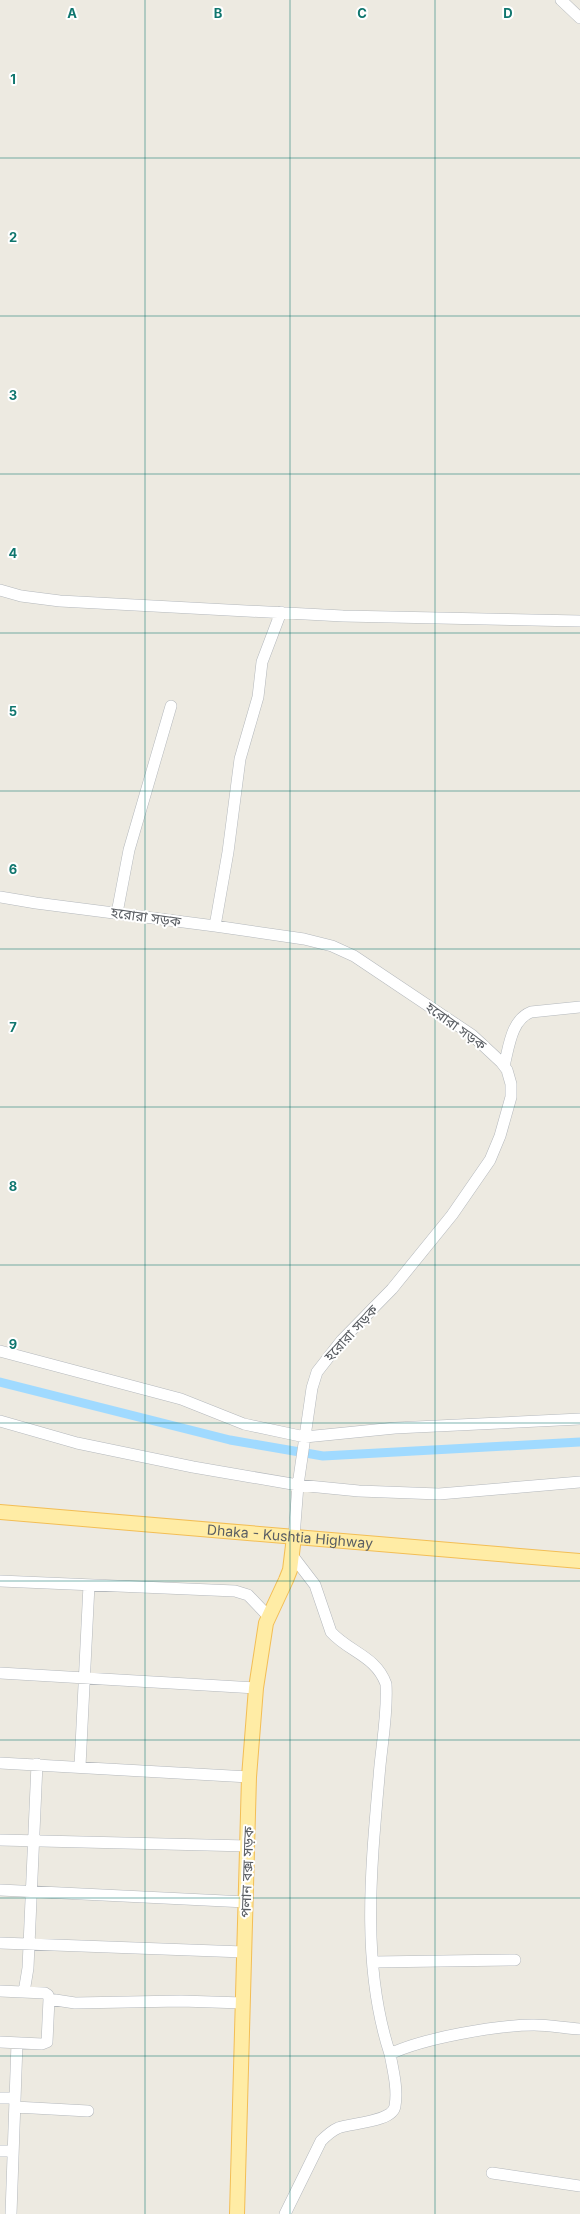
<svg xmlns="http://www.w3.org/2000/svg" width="580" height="2214" viewBox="0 0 580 2214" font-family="Inter,'Noto Sans Bengali',sans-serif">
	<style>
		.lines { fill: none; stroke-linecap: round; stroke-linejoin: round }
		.canal { stroke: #a0daff; stroke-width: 9 }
		.minor-casing { stroke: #b4b8bc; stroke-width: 12 }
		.major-casing { stroke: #f3be55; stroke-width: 16 }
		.minor { stroke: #fff; stroke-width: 11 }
		.major { stroke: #ffeca5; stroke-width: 14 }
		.grid { fill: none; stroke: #0f766e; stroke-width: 1; stroke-opacity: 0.55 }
		.labels { text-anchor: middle; stroke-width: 4; stroke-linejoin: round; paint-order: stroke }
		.street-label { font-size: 14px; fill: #5a5e63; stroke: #fff }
		.grid-label { font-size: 13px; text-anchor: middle; font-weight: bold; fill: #0f766e; stroke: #fff; stroke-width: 4; stroke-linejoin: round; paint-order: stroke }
	</style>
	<rect width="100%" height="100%" fill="#edeae1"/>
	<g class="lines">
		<path class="canal" d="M0,1382L230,1440L323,1456L580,1442"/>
		<g class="minor-casing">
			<path id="minor" d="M561,0L580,18
				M0,590L21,596L60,601L343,616L580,621
				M0,897L36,903L215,926L304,939L332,946L354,956L472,1035L501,1062L507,1070L511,1084V1097L500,1136L490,1160L452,1215L392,1289L342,1340L317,1372L312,1388L298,1485L294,1537
				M117,913L129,850L171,706
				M215,926L228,852L240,759L258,697L262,662L281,612
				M504,1066C509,1047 511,1020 531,1012L580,1007
				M0,1351L181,1399L244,1424L305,1437L395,1428L580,1419
				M0,1421L77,1443L193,1467L298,1485L359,1491L439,1494L580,1482
				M292,1555L315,1585L331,1632C349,1652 376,1656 386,1684C388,1715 381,1747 379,1777C371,1868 361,1966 390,2054
				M0,1581L235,1591L248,1595L268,1616
				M0,1673L256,1688
				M0,1763L249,1777
				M80,1766L89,1585
				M0,1840L248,1846
				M0,1890L246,1902
				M0,1943L244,1952
				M374,1962L515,1960
				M0,1991L45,1993L48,1995L49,1999L47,2042L42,2044L0,2042
				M24,1992L28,1968L37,1764
				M49,1999L75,2003L181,2001L243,2003
				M0,2098H15
				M15,2107L88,2111
				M0,2151H13
				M492,2173L580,2186
				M11,2214L17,2043
				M285,2214L321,2141C326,2136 331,2131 338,2128C351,2123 393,2122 395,2106C398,2089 393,2070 390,2054C423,2038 498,2025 534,2025C549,2025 565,2028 580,2029"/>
		</g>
		<g class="major-casing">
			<g id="major">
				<path id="s1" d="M0,1512L580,1561"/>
				<path d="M237,2214L249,1777L256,1688L266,1623L286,1580L290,1570L294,1537"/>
			</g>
		</g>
		<use href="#minor" class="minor"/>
		<use href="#major" class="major"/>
	</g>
	<path class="grid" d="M145,0V2214M290,0V2214M435,0V2214M0,158H580M0,316H580M0,474H580M0,633H580M0,791H580M0,949H580M0,1107H580M0,1265H580M0,1423H580M0,1581H580M0,1740H580M0,1898H580M0,2056H580"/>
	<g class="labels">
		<g class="street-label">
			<text transform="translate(146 917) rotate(8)" y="5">হরোরা সড়ক</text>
			<text transform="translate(456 1026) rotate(36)" y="5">হরোরা সড়ক</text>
			<text transform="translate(351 1333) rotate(-47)" y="5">হরোরা সড়ক</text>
			<text dy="5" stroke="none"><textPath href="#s1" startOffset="291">Dhaka - Kushtia Highway</textPath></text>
			<text transform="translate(247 1872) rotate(-88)" y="5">পলান বক্স সড়ক</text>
		</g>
	</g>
	<g class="grid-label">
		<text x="72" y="18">A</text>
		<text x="218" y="18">B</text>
		<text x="362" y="18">C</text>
		<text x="508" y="18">D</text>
		<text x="13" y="84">1</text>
		<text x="13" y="242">2</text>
		<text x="13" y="400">3</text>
		<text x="13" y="558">4</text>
		<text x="13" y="716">5</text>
		<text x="13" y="874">6</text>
		<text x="13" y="1032">7</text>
		<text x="13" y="1191">8</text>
		<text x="13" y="1349">9</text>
	</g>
</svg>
